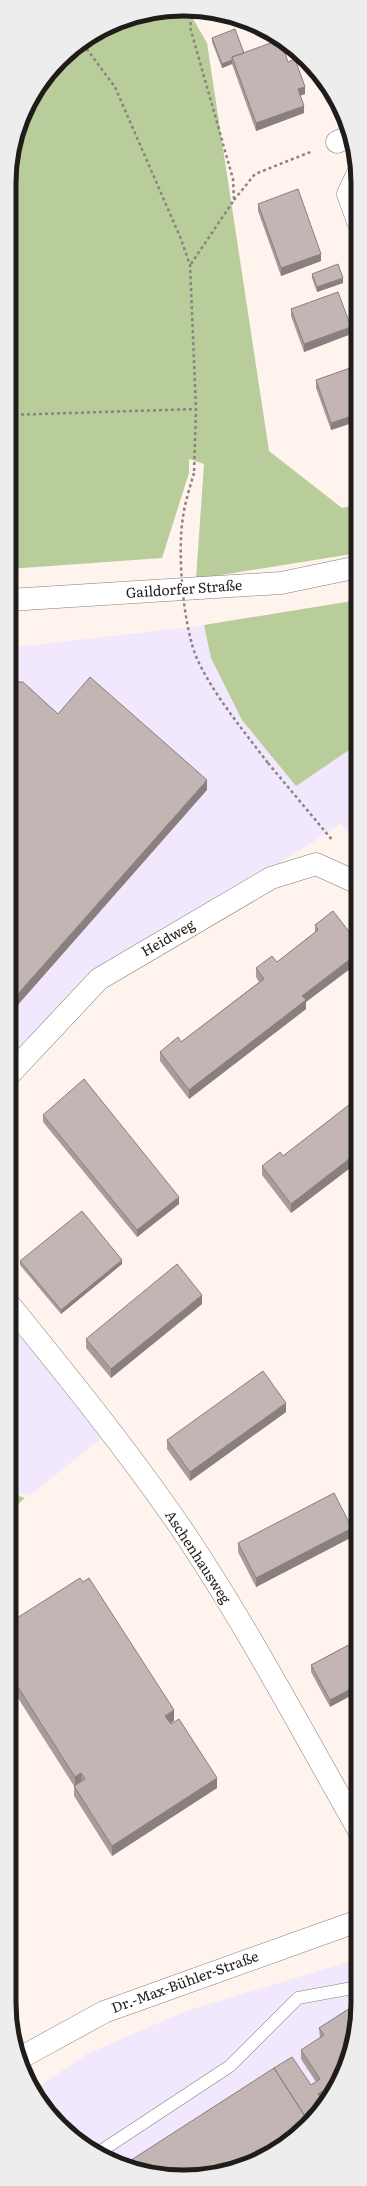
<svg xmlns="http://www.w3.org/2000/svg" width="367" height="2186" viewBox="0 0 367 2186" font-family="Literata,serif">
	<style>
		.industrial { fill: #f2e8fd }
		.green { fill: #b9cd9b }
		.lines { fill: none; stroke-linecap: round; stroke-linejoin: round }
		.service-casing { stroke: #857c75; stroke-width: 13 }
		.minor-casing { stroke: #857c75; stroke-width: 23 }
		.tertiary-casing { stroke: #857c75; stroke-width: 23 }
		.primary-casing { stroke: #857c75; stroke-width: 23 }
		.path { stroke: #8a837e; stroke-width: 2.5; stroke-dasharray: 3 3; stroke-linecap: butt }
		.service { stroke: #fff; stroke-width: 12 }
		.minor { stroke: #fff; stroke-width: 22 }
		.tertiary { stroke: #fff; stroke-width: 22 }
		.primary { stroke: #fff; stroke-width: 22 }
		.path-bridge { stroke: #8a837e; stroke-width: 2.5; stroke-dasharray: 3 3; stroke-linecap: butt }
		.wall { fill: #a79c9b }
		.shaded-wall { fill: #887f7e }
		.building { fill: #c2b5b4; stroke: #887f7e }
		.labels { text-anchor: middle; stroke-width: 4; stroke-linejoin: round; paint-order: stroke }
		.street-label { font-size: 14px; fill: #201c19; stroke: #fff }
		.rim { fill: none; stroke: #201c19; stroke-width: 5 }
	</style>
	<rect width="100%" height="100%" fill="#fef4ed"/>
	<path class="industrial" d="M358,600V845L341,824L92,983L9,1063V648L224,623Z
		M9,1319L103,1437L29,1496L9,1490Z
		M358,1959V2014L340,2079L299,2134L172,2177L107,2159L60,2126L35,2089L87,2054L186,2011Z"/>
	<path class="green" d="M188,10L207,43L269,451L342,508L358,504V553L196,579L204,464L189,459V473L162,558L9,569V172L27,106L69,52L128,18Z
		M358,600V744L296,786L242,720L211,658L204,625Z
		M9,1492L25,1498L9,1512Z"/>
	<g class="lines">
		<g class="service-casing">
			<path id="service" d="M98,2153L230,2066L298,1998L358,1987"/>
		</g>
		<g class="minor-casing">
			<path id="minor" d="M337,142L348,137
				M358,173L348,194L358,222
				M9,1075L99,979L271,878L316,864L358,883
				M9,1304C69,1378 129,1452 183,1531C247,1626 301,1729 358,1829"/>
		</g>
		<g class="tertiary-casing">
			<path id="tertiary" d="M20,2058L104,2012L358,1921"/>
		</g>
		<g class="primary-casing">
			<path id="primary" d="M9,600L281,583L358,567"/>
		</g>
		<path class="path" d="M83,44L115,87L181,239L190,265L196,409L194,473
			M234,200L255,174L313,151
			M191,264L234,200L233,179L190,27L193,10
			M9,415L196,409
			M268,763L333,841"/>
		<use href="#service" class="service"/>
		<use href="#minor" class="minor"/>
		<use href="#tertiary" class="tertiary"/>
		<use href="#primary" class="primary"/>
		<path class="path-bridge" d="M194,473C190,487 185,502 183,517C177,552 183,629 198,661C216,698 243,730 268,763"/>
	</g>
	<path class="wall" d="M212,38L244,53L288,62L305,94L300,96L304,113L256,131L232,64L222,68L212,42Z
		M258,204L321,261L281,276L258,211Z
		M312,274L343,283L317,292L312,278Z
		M291,309L351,334L304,352L291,316Z
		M316,380L358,390V421L331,430L316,388Z
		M333,911L306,1002V1009L189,1099L160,1061V1052L181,1042L259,982L256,977V968L277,962L315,932V925Z
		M358,1098V1162L291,1213L262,1175V1166L283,1156Z
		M43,1115L179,1204L137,1237L43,1122Z
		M20,1261L122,1264L61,1314L20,1265Z
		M202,1304L111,1378L86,1348V1339Z
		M286,1412L190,1481L167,1449V1440Z
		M352,1537L256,1587L238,1552V1543Z
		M9,1623L174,1721L170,1723L217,1788L112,1856L74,1796V1786L9,1684Z
		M358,1640L330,1707L311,1672V1665Z
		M358,2003L340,2079L327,2097L322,2100L274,2068L311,2085L316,2082L301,2059V2050L320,2038L319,2028Z"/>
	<path class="shaded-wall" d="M232,60V64L222,68V64Z
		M305,87V94L298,96V89Z
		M304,106V113L256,131V123Z
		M321,254V261L281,276V268Z
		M343,278V283L317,292V287Z
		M351,327V334L304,352V344Z
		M358,414V421L331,430V423Z
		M207,780V790L9,1015V1004Z
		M358,953V963L306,1002V1009L189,1099V1090L302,996Z
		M358,1152V1162L291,1213V1204Z
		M179,1197V1204L137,1237V1230Z
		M122,1260V1264L61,1314V1310Z
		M202,1295V1304L111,1378V1369Z
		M286,1403V1412L190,1481V1472Z
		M352,1528V1537L256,1587V1578Z
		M358,1685V1692L330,1707V1700Z
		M174,1710V1721L165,1726V1716Z
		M81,1773V1783L75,1787V1777Z
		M217,1778V1788L112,1856V1846Z
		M327,2088V2096L318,2103V2094Z"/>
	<path class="building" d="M235,29L244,53L232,57V60L222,64L212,38Z
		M279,40L281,41L288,62L295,59L305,87L298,89L304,106L256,123L232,57Z
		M298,189L321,254L281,268L258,204Z
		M338,264L343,278L317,287L312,274Z
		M338,292L351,327L304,344L291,309Z
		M350,368L358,390V414L331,423L316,380Z
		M90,677L207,780L9,1004V682H23L58,714Z
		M333,911L358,943V953L302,996L306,1000L189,1090L160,1052L178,1037L181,1042L264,979L256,968L272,956L277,962L318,930L315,925Z
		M84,1079L179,1197L137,1230L43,1115Z
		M358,1098V1152L291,1204L262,1166L280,1152L283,1156Z
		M82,1211L122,1260L61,1310L20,1261Z
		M177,1264L202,1295L111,1369L86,1339Z
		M263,1371L286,1403L190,1472L167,1440Z
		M334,1493L352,1528L256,1578L238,1543Z
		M80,1578L83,1582L89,1578L174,1710L165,1716L171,1724L179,1719L217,1778L112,1846L74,1786L85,1779L81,1773L75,1777L9,1673V1623Z
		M358,1640V1685L330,1700L311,1665Z
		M358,2003V2014L340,2079L330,2092L327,2088L318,2094L323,2101L308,2121L274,2068L292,2057L311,2085L320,2079L301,2050L324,2035L319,2028Z
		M274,2068L308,2121L299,2134L240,2168L172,2177L125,2164Z"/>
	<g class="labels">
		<g class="street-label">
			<text transform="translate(184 589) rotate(-4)" y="5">Gaildorfer Straße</text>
			<text transform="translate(168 938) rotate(-30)" y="5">Heidweg</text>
			<text transform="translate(198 1557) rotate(57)" y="5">Aschenhausweg</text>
			<text transform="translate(185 1982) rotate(-20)" y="5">Dr.-Max-Bühler-Straße</text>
		</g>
	</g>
	<path d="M0 0H367V2186H0ZM183 16H184A167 167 0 0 1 351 183V2003A167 167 0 0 1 184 2170H183A167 167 0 0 1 16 2003V183A167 167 0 0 1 183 16Z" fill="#ededed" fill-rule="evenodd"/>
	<path class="rim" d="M183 16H184A167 167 0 0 1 351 183V2003A167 167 0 0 1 184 2170H183A167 167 0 0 1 16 2003V183A167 167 0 0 1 183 16Z"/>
</svg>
